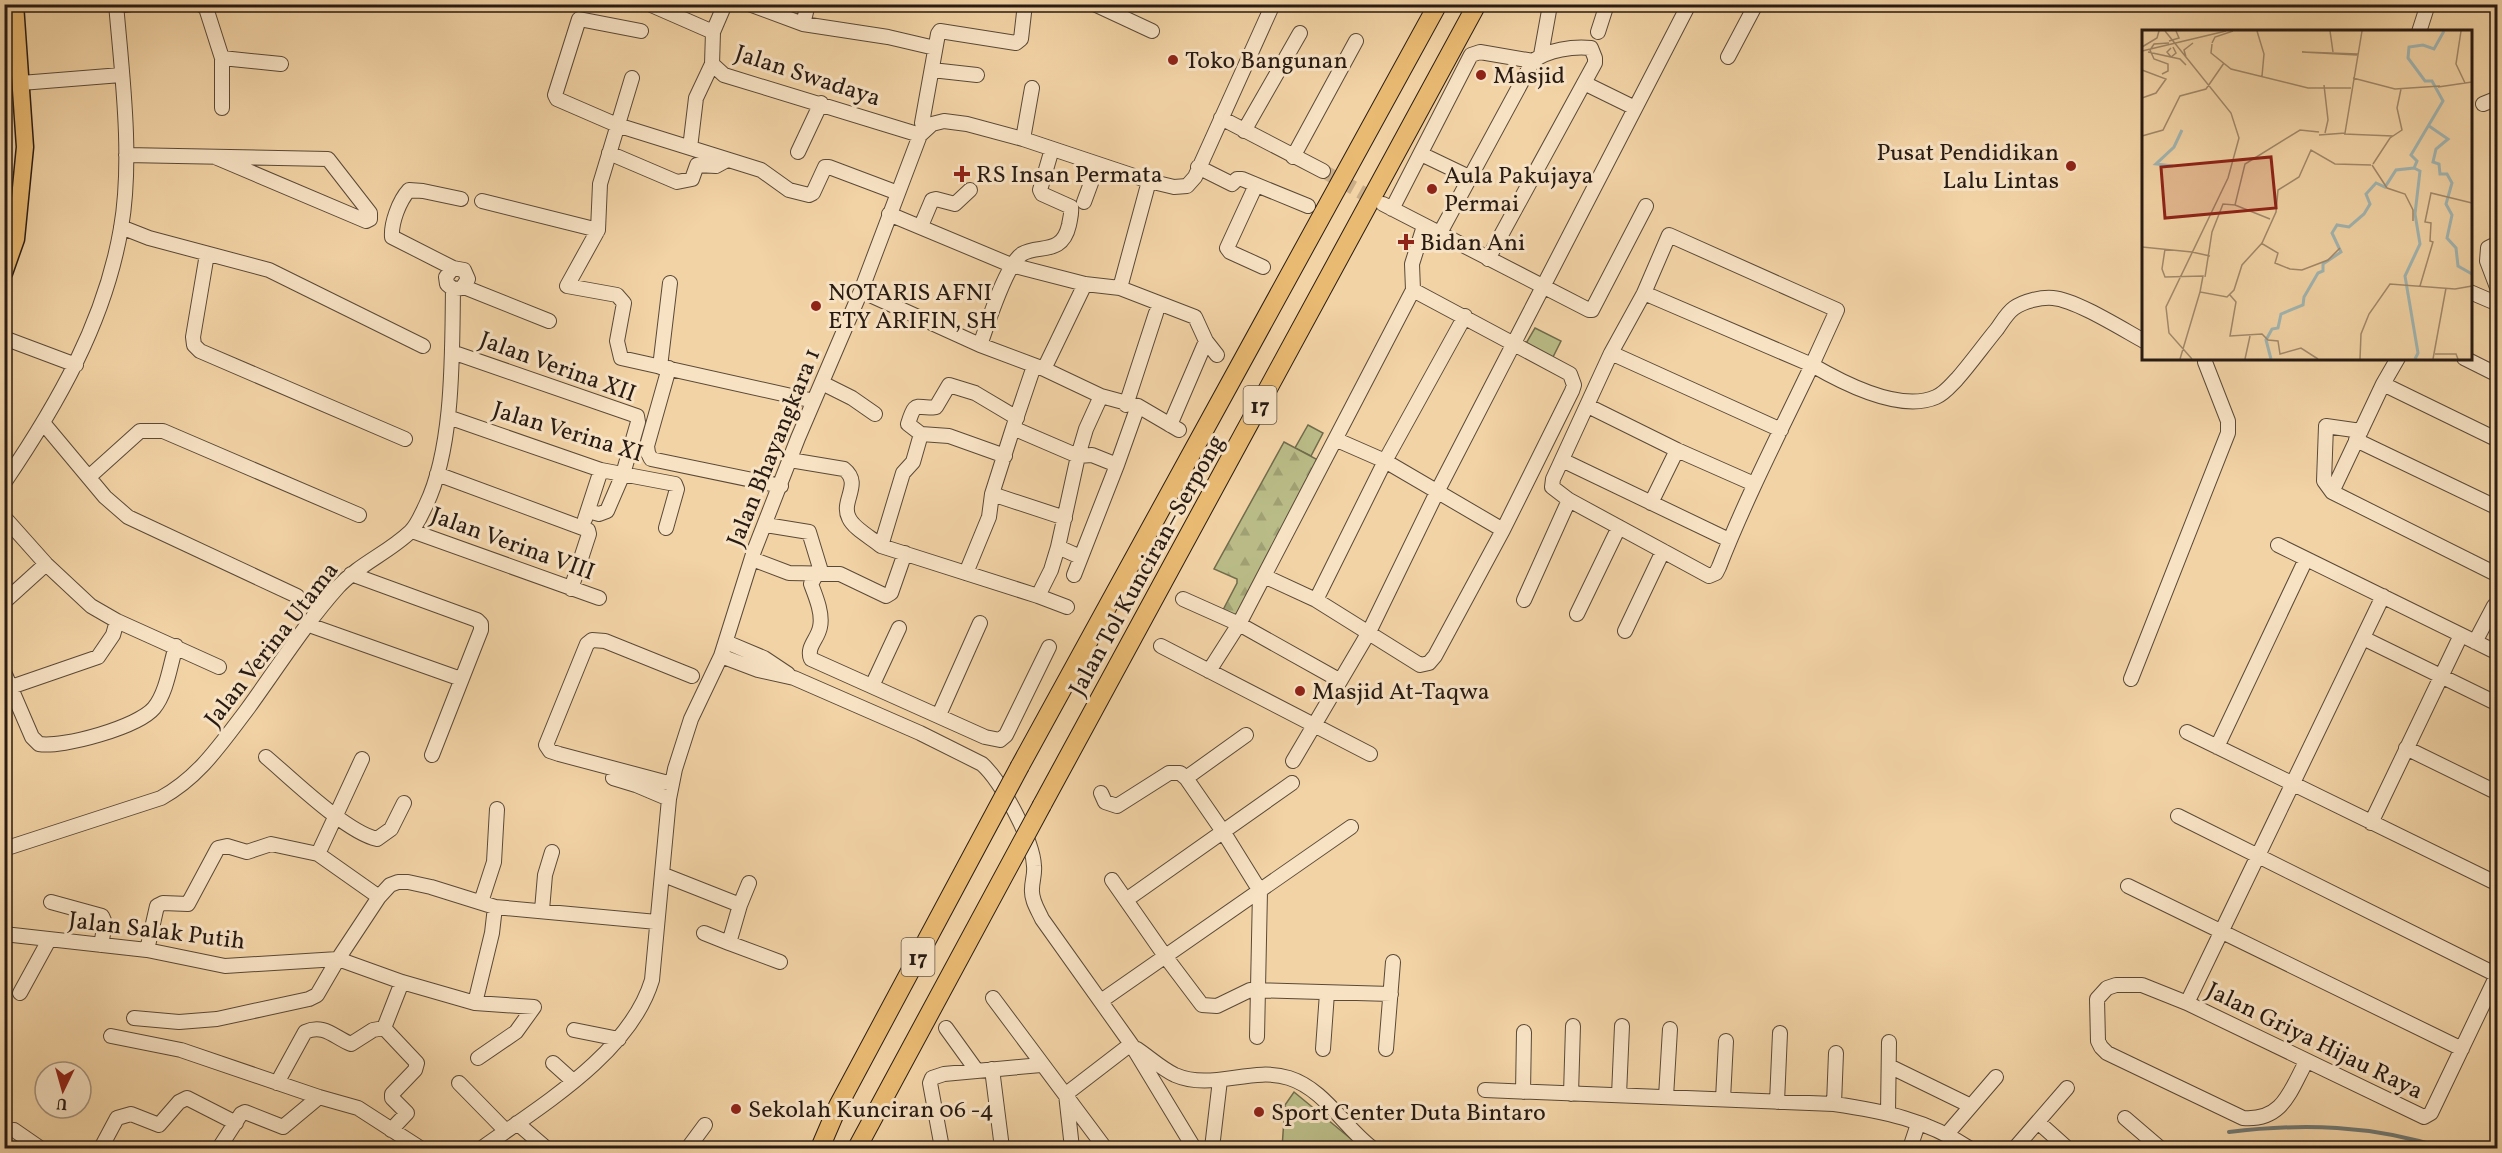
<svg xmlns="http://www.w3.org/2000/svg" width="2502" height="1153" viewBox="0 0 2502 1153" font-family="Vollkorn,serif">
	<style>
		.green { fill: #babc87; stroke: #716c4d; stroke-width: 1.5 }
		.forest { fill: url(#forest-firs); stroke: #716c4d; stroke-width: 1.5 }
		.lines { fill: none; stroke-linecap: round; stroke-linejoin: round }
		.stream { stroke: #707772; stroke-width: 4 }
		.minor-tunnel { stroke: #caae88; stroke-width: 14; stroke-dasharray: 14 7; stroke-linecap: butt }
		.minor-casing { stroke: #5a4938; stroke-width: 16 }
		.major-casing { stroke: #281b13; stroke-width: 19 }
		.highway-casing { stroke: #281b13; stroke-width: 20 }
		.minor { stroke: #f7e2c4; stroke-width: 14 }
		.major { stroke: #e9ba72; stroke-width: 16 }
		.highway { stroke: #e9ba72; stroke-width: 18 }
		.highway-bridge-casing { stroke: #281b13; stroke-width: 20; stroke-linecap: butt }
		.highway-bridge { stroke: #e9ba72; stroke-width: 18 }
		.poi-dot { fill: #8f2418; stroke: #f7e2c4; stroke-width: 2 }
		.labels { text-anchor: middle; stroke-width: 6; stroke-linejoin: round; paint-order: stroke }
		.shield { fill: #f7e2c4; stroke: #665748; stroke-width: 1.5 }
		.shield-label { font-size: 22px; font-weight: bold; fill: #281b13 }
		.poi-label { font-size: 24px; fill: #281b13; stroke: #f7e2c4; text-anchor: start }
		.street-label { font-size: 24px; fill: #281b13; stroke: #f7e2c4 }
		.inset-river { fill: none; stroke: #a0b5b2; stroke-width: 3 }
		.inset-road { fill: none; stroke: #a1896b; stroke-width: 1.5 }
		.view { fill: #8f2418; fill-opacity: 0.15; stroke: #8f2418; stroke-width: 3 }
		.inset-edge { fill: none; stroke: #281b13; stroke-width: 3 }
	</style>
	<defs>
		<pattern id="forest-firs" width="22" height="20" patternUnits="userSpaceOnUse" patternTransform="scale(1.5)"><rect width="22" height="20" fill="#babc87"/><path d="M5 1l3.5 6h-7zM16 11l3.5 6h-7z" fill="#a0a174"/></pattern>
	</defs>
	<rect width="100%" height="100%" fill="#f2d3a5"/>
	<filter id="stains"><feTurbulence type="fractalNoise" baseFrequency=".00333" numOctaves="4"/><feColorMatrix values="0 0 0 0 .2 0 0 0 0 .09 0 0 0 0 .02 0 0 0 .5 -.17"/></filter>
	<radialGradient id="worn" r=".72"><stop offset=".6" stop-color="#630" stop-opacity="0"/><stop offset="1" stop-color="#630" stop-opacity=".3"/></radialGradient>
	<path class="green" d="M1535,328L1561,341L1552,359L1525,345Z
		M1308,425L1323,433L1311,456L1295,448Z
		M1294,1092L1362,1148H1282L1285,1105Z"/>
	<path class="forest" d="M1284,442L1318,460L1238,619L1222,612L1237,583V579L1214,569Z"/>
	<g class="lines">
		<path class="stream" d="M2229,1132C2303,1123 2372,1125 2443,1148"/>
		<path class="minor-tunnel" d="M1323,171L1379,202"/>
		<g class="minor-casing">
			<path id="minor" d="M200,4L206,8L222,58V108
				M649,4L713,32L712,64L724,75L920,135
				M749,4L803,24L888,37L935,48
				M1094,4L1152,31
				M116,6L131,4
				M803,24L808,4
				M641,31L579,19L555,95L557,99L617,125L761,170L789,190L809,195L813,193L825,167H829L898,193
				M713,32L725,4
				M1598,32L1607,4
				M2419,32L2428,4
				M1541,55L1550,5
				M1728,57L1756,4
				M222,58L281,64
				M932,70L977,75
				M21,83L121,75
				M1584,83L1635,108
				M2483,104L2498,98
				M1221,118L1323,171
				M925,129L922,123L938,34L940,31L1016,43L1021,39L1025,4
				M1244,131L1300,33
				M1023,139L1032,88
				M690,148L696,98L712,64
				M798,152L821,103
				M609,153L677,182L692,179L697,165L716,166L727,160
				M1421,154L1469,177
				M126,155L328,159L370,213V219L366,221L215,157
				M1293,157L1356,41
				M1198,167L1232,184L1237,179H1242L1308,206
				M1256,185L1227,248L1230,252L1263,267
				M482,201L598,230L600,184L632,78
				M1084,202L1098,164
				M1383,204L1589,310H1592L1646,206
				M1392,209L1471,55L1480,52L1533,61C1548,50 1573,46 1591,48L1595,58V63L1488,259
				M889,214L1011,265L1085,284L1120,288L1195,317L1206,341L1217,355
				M921,226L932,200L936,199L955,204L970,190
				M121,227L149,238L269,270L423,346
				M598,230L567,286L617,295L624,303L617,341L621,358L814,401
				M1440,233L1533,61
				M2498,243L2488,248L2487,261L2498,290
				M207,254L193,337L194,345L200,351L405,439
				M453,268L446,277L447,284L453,289L462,288L468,279L464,270L453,268L392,237C391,223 399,201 409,190L423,191L461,199
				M464,287L549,321
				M1120,288L1149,181
				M861,291L980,345L1044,369L1101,396L1138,406L1179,430
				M2470,292L2498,304
				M4,338L76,365
				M980,345C987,326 1006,264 1022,254C1039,244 1062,256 1069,225C1070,219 1072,213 1071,207L1042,194L1040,190L1052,149
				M452,352L637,416L638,422L623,474L607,511L599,514L588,511
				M1611,353L1644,293L1669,235L1837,310L1812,365L1644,293
				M2464,358L2498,375
				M1034,366L1013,428L1078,456L1058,547L1078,556
				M660,367L670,283
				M669,368L647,446L648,453L651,459L781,486
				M1044,369L1085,284
				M822,383L852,398L875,414
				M2383,384L2498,440
				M1101,396L1086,429L1078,456L1092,455L1117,465L1138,406
				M1126,405L1156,313
				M1588,406L1677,450L1754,484
				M448,417L601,470L675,484L677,489L666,528
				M44,424L105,497L128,517L297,596
				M1170,425L1206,341
				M1781,430L1611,353L1553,479L1552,487L1569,500L1709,576L1716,573L1719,567C1746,498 1780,432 1812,365C1843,383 1900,413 1936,397C1945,393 1950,386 1957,379C1971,363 1983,346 1997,329C2002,322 2007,313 2014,308C2024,301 2041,297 2053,298C2076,300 2122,329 2144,341
				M2361,431L2326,426L2324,481L2332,492L2498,575
				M921,434L908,424C916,398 916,410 936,407L949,385L975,393L1017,418
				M1337,440L1385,461L1503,530
				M2356,440L2498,508
				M1005,456L949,436L921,434L913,462L903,473L881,546L1038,596L1051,570L1058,547
				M790,460L844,469C863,484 840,501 849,518C854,529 872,538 881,546
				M1562,460L1729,540
				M437,474L588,530L589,534L571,589
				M90,476L140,431H163L359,515
				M4,483C57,405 105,322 121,228C133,159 122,74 116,4
				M2332,492L2383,384L2398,358
				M992,494L1065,518
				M1651,503L1677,450
				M4,517L46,564L91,606L117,621L219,667
				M585,519L601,470
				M766,525L809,532L820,568L811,584C816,597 823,614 820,627C818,639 806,647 811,659L985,737L1000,740L1006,735L1049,647
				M412,531L599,598
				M2278,545L2498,653
				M752,559L789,573L840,574L886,596L891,593L905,553
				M966,573L989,517L992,494L1013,428
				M351,574L477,620L481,624V630L432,755
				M1074,575L1117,465
				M1264,576L1316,600L1420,665L1429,663L1435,656L1503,530L1572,391L1574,385L1570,374L1413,290L1412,264L1424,226
				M1038,596L1067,607
				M1183,599L1239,624L1339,680
				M1316,600L1385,461L1465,316
				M1524,600L1569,500
				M4,602L46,564
				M1577,614L1619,527
				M309,625L461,679
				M1625,631L1663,551
				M2363,638L2498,704
				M726,642L764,658L788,674
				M2475,642L2494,606
				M1161,646L1370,754
				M721,656L758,670L794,678L920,733L982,764C1001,781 1033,840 1034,866C1035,874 1032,881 1032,889C1031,900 1038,910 1042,919L1131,1044L1194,1148
				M1209,671L1239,624L1413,290
				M4,672L32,737L39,744C63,748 138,727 154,708C167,692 170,665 176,646
				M2131,679L2228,433V421L2205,362L2206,358
				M872,686L899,628
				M11,687L98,657L113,635L117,621
				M939,715L980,623
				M2187,732L2498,884
				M2217,747L2306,559
				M2406,748L2498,793
				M266,757C292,779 346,832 377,839L391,829L404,803
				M1293,761L1369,632L1437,492L1689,4
				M613,778L636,785L669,799
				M1186,778L1246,735
				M672,784L559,754L550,751L546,745L587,644L592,640L605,641L692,676
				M1101,793L1105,802L1117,806L1169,773H1180L1186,778L1224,833L1260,891L1257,1037
				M2178,816L2497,975
				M2371,823L2461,635
				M4,849L161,798C199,777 220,745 246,711C276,670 304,625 338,587C359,564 388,553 410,532C417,526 422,513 426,505C454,447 452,353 453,289
				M318,854L362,759
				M664,875L740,905L729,943L780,962
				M1112,880L1165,956L1202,1005L1217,1006L1250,990L1391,994
				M2128,886L2462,1049
				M1126,900L1292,783
				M51,902L102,916L105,923L101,945
				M481,902L494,862L497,809
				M740,905L749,883
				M542,910L545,875L552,852
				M704,933L729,943
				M4,934L147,950L225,966L338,959L379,897L390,885L398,882H408L431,887L495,907L657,922
				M147,950L157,906L163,903L188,904L218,848L227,846L247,852L271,844L318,854L379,897
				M20,993L49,940
				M993,998L1105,1148
				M1101,1001L1351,827
				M475,1003L534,1007L516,1032L478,1058
				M2187,1003L2383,596
				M134,1018L179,1022L217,1019L309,999L317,995L338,959L402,982L475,1003L492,933L495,907
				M384,1028L417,1063L415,1070L392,1094V1098L407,1113L391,1130
				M946,1028L977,1071
				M574,1030L619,1039
				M111,1036L181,1050L319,1097L358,1108L420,1148
				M1137,1049C1149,1057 1162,1069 1175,1075C1212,1091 1252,1066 1289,1078C1324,1089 1344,1127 1372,1148
				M1323,1049L1327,993
				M1386,1049L1393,962
				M2306,1062C2290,1091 2283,1121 2243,1118L2107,1053L2101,1047L2098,1041L2097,999L2107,988L2116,985H2142L2187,1003L2424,1117L2431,1113L2498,973
				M553,1063L573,1081
				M1889,1066L1971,1106
				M992,1069L1002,1148
				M277,1083L305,1032C324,1023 335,1038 351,1044L373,1030L384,1028L402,982
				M459,1083L506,1131
				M1485,1090L1834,1104C1883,1111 1927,1120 1969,1148
				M1523,1092L1524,1032
				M1571,1094L1573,1026
				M1619,1095L1622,1026
				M1666,1097L1670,1029
				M1723,1099L1726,1041
				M1777,1102L1780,1033
				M1834,1104L1836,1053
				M1888,1112L1889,1042
				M2125,1118L2160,1148
				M2038,1122L2067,1148
				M517,1123L546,1148
				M14,1130L40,1148
				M1947,1134L1996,1077
				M101,1148L117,1118L131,1114L159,1125L179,1102L187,1098L236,1123
				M219,1148L241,1114L245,1112L283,1127L319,1097
				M482,1148C542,1105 630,1053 652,980L669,799L675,769L691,719L721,656L754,551L798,438L861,291L920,135L932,124L944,121L967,124L1023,139L1149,181L1174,187L1187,186L1195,177L1273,4
				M688,1148L705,1125
				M942,1148L930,1083L932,1078L944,1074L1041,1065
				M1072,1148L1066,1094L1131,1044
				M1212,1148L1220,1080
				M1910,1148L1918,1124
				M2015,1148L2067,1088"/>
		</g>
		<g class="major-casing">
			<path id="major" d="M4,273L16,239L25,147L15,4"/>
		</g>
		<g class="highway-casing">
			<path id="highway" d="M1020,766L1438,4
				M1042,805L1477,4"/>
		</g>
		<use href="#minor" class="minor"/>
		<use href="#major" class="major"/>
		<use href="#highway" class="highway"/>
		<g class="highway-bridge-casing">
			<path id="highway-bridge" d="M820,1148L838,1106L1020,766
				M857,1148L1042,805"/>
		</g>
		<use href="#highway-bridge" class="highway-bridge"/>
	</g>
	<g class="poi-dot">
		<circle cx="1173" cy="60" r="6"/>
		<circle cx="1481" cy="75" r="6"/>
		<circle cx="2071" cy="166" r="6"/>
		<path d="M959 165h6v6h6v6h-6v6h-6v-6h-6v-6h6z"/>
		<circle cx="1432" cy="189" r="6"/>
		<path d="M1403 233h6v6h6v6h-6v6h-6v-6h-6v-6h6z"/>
		<circle cx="816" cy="306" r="6"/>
		<circle cx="1300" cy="691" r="6"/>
		<circle cx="736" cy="1109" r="6"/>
		<circle cx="1259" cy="1112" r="6"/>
	</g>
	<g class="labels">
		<g class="shield">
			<rect x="1243.5" y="386" width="33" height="38" rx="4.5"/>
			<rect x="901.5" y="938" width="33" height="38" rx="4.5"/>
		</g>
		<g class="shield-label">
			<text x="1260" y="413">17</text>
			<text x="918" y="965">17</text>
		</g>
		<g class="poi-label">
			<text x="1185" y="68">Toko Bangunan</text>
			<text x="1493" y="83">Masjid</text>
			<text x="2059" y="160" text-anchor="end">Pusat Pendidikan<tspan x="2059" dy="28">Lalu Lintas</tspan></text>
			<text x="976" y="182">RS Insan Permata</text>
			<text x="1444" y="183">Aula Pakujaya<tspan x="1444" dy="28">Permai</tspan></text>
			<text x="1420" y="250">Bidan Ani</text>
			<text x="828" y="300">NOTARIS AFNI<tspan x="828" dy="28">ETY ARIFIN, SH</tspan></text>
			<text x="1312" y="699">Masjid At-Taqwa</text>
			<text x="748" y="1117">Sekolah Kunciran 06 -4</text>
			<text x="1271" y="1120">Sport Center Duta Bintaro</text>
		</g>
		<g class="street-label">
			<text transform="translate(808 75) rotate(18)" y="8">Jalan Swadaya</text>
			<text transform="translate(558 366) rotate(20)" y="8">Jalan Verina XII</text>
			<text transform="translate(568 431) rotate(17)" y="8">Jalan Verina XI</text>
			<text transform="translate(773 447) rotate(-68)" y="8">Jalan Bhayangkara 1</text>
			<text transform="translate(513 543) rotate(20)" y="8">Jalan Verina VIII</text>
			<text transform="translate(1146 565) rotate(-61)" y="8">Jalan Tol Kunciran–Serpong</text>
			<text transform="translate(271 644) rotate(-52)" y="8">Jalan Verina Utama</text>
			<text transform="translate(157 930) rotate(7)" y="8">Jalan Salak Putih</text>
			<text transform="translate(2315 1040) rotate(26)" y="8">Jalan Griya Hijau Raya</text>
		</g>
	</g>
	<g transform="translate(2142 30)">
		<rect width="330" height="330" fill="#f2d3a5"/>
		<path class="inset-river" d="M287,96L306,109L294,119L291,132L297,134L298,144H305L310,153L304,174L310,185L305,208L314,218L316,236L330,244M31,136L14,134L32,117L40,100M272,138L278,141L273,184L278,214L263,246L276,323L273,329M129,329L124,310L130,299L136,298L139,284L161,275L162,267L176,243L181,241V234L199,222L190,203L195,195L207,197L222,184L228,174L224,164L234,153L243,157L254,140L272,138L275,131L269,125L301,71L290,51H283L266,28L267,17L281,15L292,19L302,1"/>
		<path class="inset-road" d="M23,1L89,83L97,108L86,148L24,277L27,303L50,329M115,1L122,24L120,46M188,1L191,22M319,1L314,34L323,53M27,11L37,8L34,1M70,13L73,7L91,1M70,14L69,23L89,39L166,58H209M0,17L15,8L17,1M29,18L25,22L29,27L34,23L31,17M0,21L84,1M6,22L38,29L44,35M215,25L160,22L216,24M44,27L42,20L51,13M0,40L24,49L14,63L0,68M20,44L26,41V34L12,29L8,20L12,14L27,13M211,48L253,59L298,56M182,55L186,90L183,103M296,57L330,52M202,104L251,106M177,105L203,103L220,1M0,106L21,100L38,66L64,59L82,33M231,134L248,108L260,100L255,78L259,59M230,135L245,158L263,164L271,180V191M93,175L128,189M119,213L136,223L133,233L148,239L160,240L186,230L198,218M0,217L50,222M23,219L20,239L23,247L61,246L58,262L85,267L92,260L100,235L120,213L134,182L136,160L157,147L169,120L193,134L229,135M50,222L68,226M63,247L70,202L81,174L93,175L103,134L158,100L177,102M278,256L291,212L288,211L289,193L283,192L289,163L330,173M88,265L94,272L88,306L120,304L126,310L136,311L138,324L159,318L176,329M293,324H314L316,329M38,329L58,262M103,329L108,306M218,329L219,304L227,284L248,254L313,259L330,256M291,329L304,258"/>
		<path class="view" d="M129,127L134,178L23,188L19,137Z"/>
		<rect width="330" height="330" class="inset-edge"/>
	</g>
	<rect width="2502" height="1153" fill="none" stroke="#f2d3a5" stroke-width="24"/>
	<rect x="6" y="6" width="2490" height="1141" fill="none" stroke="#281b13" stroke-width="3"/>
	<rect x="12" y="12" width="2478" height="1129" fill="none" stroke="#281b13" stroke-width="1.5"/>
	<g transform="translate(63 1090) rotate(185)"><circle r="28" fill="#f7e2c4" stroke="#a4927d" stroke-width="1.5"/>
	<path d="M0-4.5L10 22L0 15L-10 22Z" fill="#8f2418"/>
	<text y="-9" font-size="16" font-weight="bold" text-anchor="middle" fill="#281b13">U</text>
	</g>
	<rect width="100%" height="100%" filter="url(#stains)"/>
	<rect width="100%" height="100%" fill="url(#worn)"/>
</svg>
